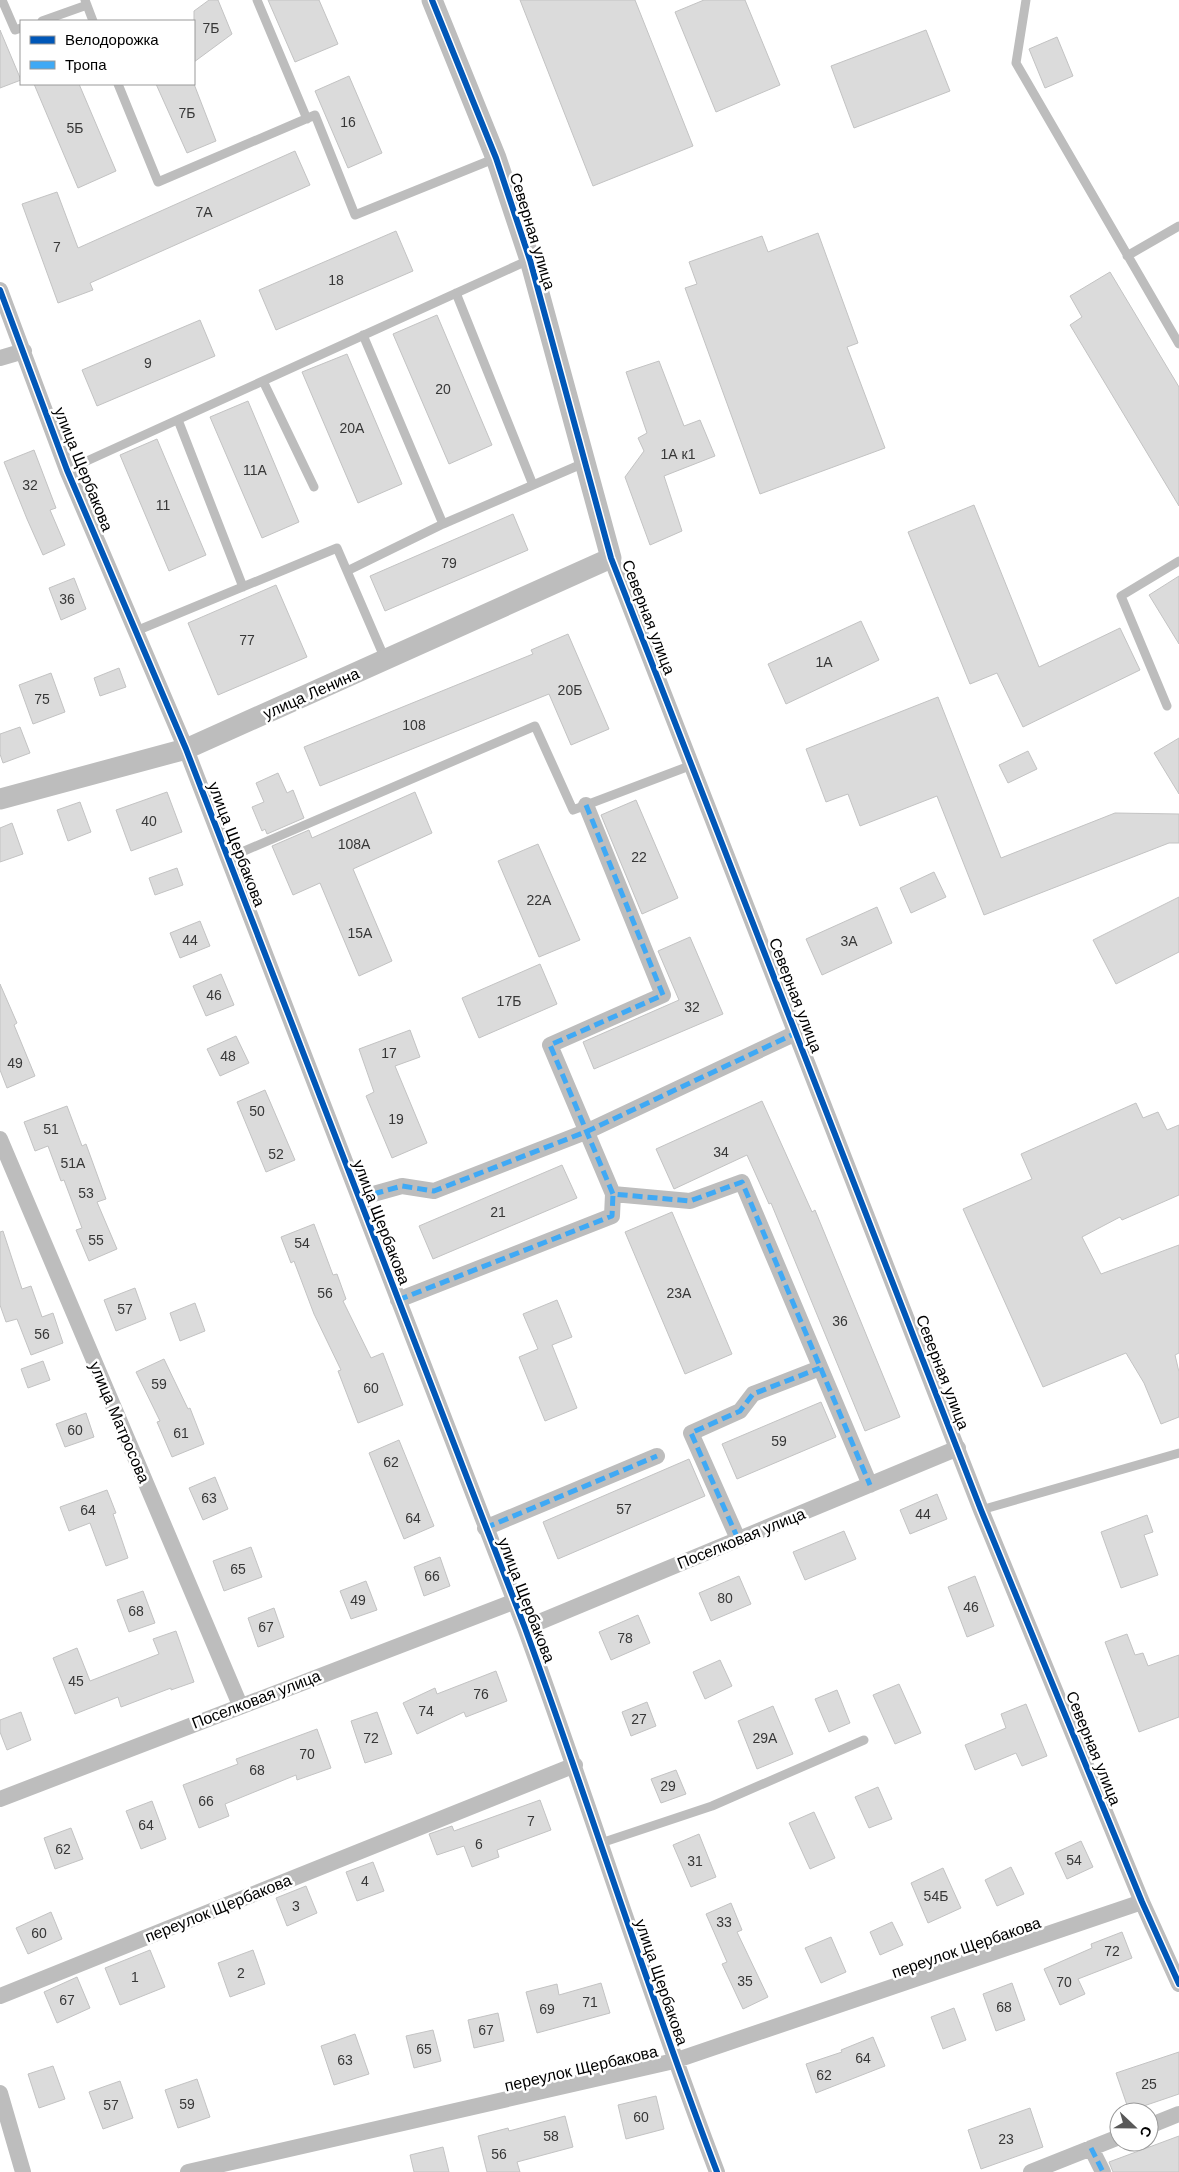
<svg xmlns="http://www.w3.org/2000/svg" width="1179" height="2172" viewBox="0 0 1179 2172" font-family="Arial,sans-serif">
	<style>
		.building { fill: #dbdbdb; stroke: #c3c3c3 }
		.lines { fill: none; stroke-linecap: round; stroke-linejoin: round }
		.service { stroke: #bdbdbd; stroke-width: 9 }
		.minor { stroke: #bdbdbd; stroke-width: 16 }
		.tertiary { stroke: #bdbdbd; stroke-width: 21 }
		.quiet { stroke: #3fa9f5; stroke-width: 5; stroke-dasharray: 10 5; stroke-linecap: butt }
		.cycleway-casing { stroke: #fff; stroke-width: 9 }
		.cycleway { stroke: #0057b8; stroke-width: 6 }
		.labels { text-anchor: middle; stroke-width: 5; stroke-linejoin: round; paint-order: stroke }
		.number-label { font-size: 14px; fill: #373737 }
		.street-label { font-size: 16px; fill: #000; stroke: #fff }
	</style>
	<rect width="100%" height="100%" fill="#fff"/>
	<path class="building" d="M209,0H218L232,34L194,62V11Z
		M268,0H319L338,44L295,62Z
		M520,0H635L693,146L593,186Z
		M704,0H745L780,85L716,112L675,12Z
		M0,30L21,80L0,88Z
		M926,30L950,91L854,128L831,66Z
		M1057,37L1073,76L1045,88L1029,49Z
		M349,76L382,153L348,168L315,91Z
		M34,84H79L116,171L78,188Z
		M156,84H194L216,141L187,153Z
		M295,151L310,185L90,283L93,290L58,303L22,204L57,192L78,248Z
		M396,231L413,271L276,330L259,290Z
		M818,233L858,343L847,347L885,448L760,494L685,288L697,284L689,262L762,236L768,252Z
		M1110,272L1179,387V506L1070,325L1082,317L1070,296Z
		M437,315L492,445L449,464L393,334Z
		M200,320L215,356L97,406L82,370Z
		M347,354L402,484L358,503L302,372Z
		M659,361L684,426L700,420L715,456L664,476L682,531L650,545L625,477L644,451L638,438L647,433L626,372Z
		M248,401L299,522L262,538L210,417Z
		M157,439L206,555L169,571L120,455Z
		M34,450L56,508L50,510L65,545L43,555L27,519L4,462Z
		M974,505L1039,667L1120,628L1140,670L1023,727L997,673L970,684L908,532Z
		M513,514L528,550L385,611L370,576Z
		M1179,576V644L1149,595Z
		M74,578L86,609L61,620L49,588Z
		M276,585L307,657L218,695L188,623Z
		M861,621L879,660L786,704L768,664Z
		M568,634L609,729L571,745L549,694L320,786L304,747L533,654L531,650Z
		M119,668L126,687L100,696L94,678Z
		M51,673L65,712L33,724L19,685Z
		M938,697L1001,858L1115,813L1179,814V843H1169L984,915L937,796L860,826L848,794L826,802L806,749Z
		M20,727L30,753L3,763L0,754V734Z
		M1179,738V794L1154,753Z
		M1028,751L1037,769L1008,783L999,765Z
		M278,773L287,793L293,790L304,818L267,834L265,829L262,831L252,807L264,802L256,783Z
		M167,792L182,832L131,851L116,810Z
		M415,792L432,833L353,869L392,961L359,976L320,883L293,895L272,846L309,830L312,838Z
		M636,800L678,898L642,914L601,815Z
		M80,802L91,832L68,841L57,810Z
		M12,823L23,854L0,862V828Z
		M538,844L580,940L539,957L498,861Z
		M177,868L183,885L155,895L149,878Z
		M934,872L946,897L911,913L900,888Z
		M1179,897V952L1116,984L1093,940Z
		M877,907L892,943L822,975L806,939Z
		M200,921L210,946L180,958L170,933Z
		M690,937L723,1014L594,1069L583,1042L679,1000L658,951Z
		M540,964L557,1004L479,1038L462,998Z
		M221,974L234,1005L206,1016L193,986Z
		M0,984L17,1023L14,1025L35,1076L7,1088L0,1070Z
		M410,1030L420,1057L395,1066L427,1143L392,1158L366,1096L374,1092L359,1049Z
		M236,1036L249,1063L220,1076L207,1049Z
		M265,1090L295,1160L266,1172L237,1102Z
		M762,1101L812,1212L815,1210L900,1417L865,1431L771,1203L769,1204L747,1155L674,1189L656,1149Z
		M1136,1103L1143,1118L1158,1112L1167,1130L1179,1125V1195L1122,1220L1120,1217L1082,1237L1101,1274L1179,1245V1353L1175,1355L1179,1372V1417L1161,1424L1144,1383L1126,1353L1043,1387L963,1209L1032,1179L1021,1154Z
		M67,1106L82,1146L86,1144L106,1199L97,1202L117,1249L89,1261L76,1230L82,1228L64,1180L61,1181L48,1146L35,1151L24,1122Z
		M562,1165L577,1198L433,1259L419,1226Z
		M672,1212L732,1354L685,1374L625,1232Z
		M314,1224L333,1275L337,1274L346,1299L343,1301L371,1358L383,1353L403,1405L358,1423L338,1371L341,1370L314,1314L294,1261L291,1263L281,1237Z
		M3,1231L22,1289L31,1286L42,1317L53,1313L63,1343L31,1355L17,1319L6,1322L0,1305V1232Z
		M135,1288L146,1319L116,1331L104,1300Z
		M557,1300L572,1337L552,1345L577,1408L545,1421L519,1357L538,1349L523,1314Z
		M195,1303L205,1331L180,1341L170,1313Z
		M164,1359L188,1409L190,1408L204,1444L172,1457L157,1422L160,1421L136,1372Z
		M43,1361L50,1380L28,1388L21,1369Z
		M821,1402L836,1437L737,1479L722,1444Z
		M86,1413L94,1437L65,1447L56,1424Z
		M399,1440L434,1526L404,1539L369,1453Z
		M689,1459L705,1496L558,1559L543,1522Z
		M215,1477L228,1509L203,1520L189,1488Z
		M107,1490L116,1513L113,1514L128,1558L106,1566L90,1523L69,1531L60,1507Z
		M937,1494L947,1519L910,1534L900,1510Z
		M1147,1515L1153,1532L1144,1535L1158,1575L1121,1588L1101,1532Z
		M844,1531L856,1559L805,1580L793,1552Z
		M251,1547L262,1577L224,1591L213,1561Z
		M440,1557L450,1586L424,1596L414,1567Z
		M739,1576L751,1604L711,1621L699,1593Z
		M975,1576L994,1626L967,1637L948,1587Z
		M366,1581L377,1610L351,1619L340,1591Z
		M143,1591L155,1623L129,1632L117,1600Z
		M274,1608L284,1637L258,1647L248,1618Z
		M638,1615L650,1643L611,1660L599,1632Z
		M176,1631L194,1682L171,1690V1688L121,1707L118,1697L75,1714L53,1658L77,1648L90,1681L159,1654L153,1639Z
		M1127,1634L1135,1655L1143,1653L1148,1666L1179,1655V1717L1139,1732L1105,1642Z
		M720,1660L732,1686L705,1699L693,1672Z
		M496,1671L507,1701L466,1717L464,1712L417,1734L403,1703L435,1688L437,1694Z
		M899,1684L921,1733L895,1744L873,1695Z
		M837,1690L850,1723L829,1732L815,1699Z
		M647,1702L656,1726L631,1736L622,1712Z
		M1026,1704L1047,1756L1022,1766L1016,1753L975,1770L965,1745L1006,1728L1001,1714Z
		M773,1706L793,1754L757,1769L738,1721Z
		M21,1712L31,1740L7,1750L0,1732V1720Z
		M377,1712L392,1754L365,1763L351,1721Z
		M317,1729L331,1768L297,1780L296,1775L225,1804L229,1816L199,1828L183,1785L238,1764L236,1759Z
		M676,1770L686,1794L661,1803L651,1779Z
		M878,1787L892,1819L869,1828L855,1797Z
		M540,1800L551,1830L497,1850L499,1857L472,1867L464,1846L437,1855L429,1834L452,1826L454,1831Z
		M152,1801L166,1839L141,1849L126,1811Z
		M814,1812L835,1858L810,1869L789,1823Z
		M71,1828L83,1859L55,1869L44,1838Z
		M699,1834L716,1877L691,1887L673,1845Z
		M1081,1841L1093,1867L1067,1879L1055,1853Z
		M373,1862L384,1891L357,1901L346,1872Z
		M1011,1867L1024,1894L997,1906L985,1880Z
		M943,1868L961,1908L928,1923L911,1883Z
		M306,1886L317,1913L287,1926L276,1898Z
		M731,1903L742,1930L737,1932L768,1997L743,2009L722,1964L727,1962L706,1914Z
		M51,1912L62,1939L28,1954L16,1928Z
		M892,1922L903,1945L880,1955L870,1932Z
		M1122,1932L1132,1958L1078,1979L1085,1994L1060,2005L1044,1969L1092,1948L1091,1944Z
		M831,1937L846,1972L821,1983L805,1948Z
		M150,1950L165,1987L120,2005L105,1968Z
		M253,1950L265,1984L230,1997L218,1963Z
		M77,1977L90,2008L57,2023L44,1992Z
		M601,1983L610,2013L537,2033L526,1992L557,1984L559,1995Z
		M1012,1983L1025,2020L996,2031L983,1994Z
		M954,2008L966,2040L943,2049L931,2017Z
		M498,2013L504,2041L474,2048L468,2020Z
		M433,2030L441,2061L414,2068L406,2036Z
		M355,2034L369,2074L334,2085L321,2046Z
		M873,2037L885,2066L816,2093L806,2064L842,2052L841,2050Z
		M1179,2052V2094L1129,2111L1116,2073Z
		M53,2066L65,2099L39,2108L28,2074Z
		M197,2079L210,2117L178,2128L165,2090Z
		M120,2081L133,2118L103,2129L89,2092Z
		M656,2096L664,2129L626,2139L618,2105Z
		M1030,2108L1043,2147L981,2169L968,2130Z
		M565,2116L573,2147L517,2162L520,2172H487L478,2136L508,2128L509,2131Z
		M1179,2136V2172H1113L1109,2162Z
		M443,2147L449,2172H414L410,2155Z"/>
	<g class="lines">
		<path class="service" d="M2,0L15,30L21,28
			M85,0L93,21
			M257,0L307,119
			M1026,0L1016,63L1179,344
			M42,21L87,5
			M118,84L158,182L315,115L355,215L496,158
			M1127,256L1179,226
			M456,293L533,485
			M363,335L443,524L584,463
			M263,381L314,487
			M178,420L243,587
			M67,470L529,260
			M347,571L443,524
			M136,631L337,548L385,659
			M1167,706L1121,596L1179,561
			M228,858L535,726L573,810L692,765
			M981,1510L1179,1453
			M601,1843L712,1806L864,1740"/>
		<path class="minor" d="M0,290L67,470L186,749L525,1628C591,1809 648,1992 717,2172
			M0,358L24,351
			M611,558L981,1510L1142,1902L1179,1984
			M586,805L663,995L550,1045L613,1194L690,1201L742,1182L870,1485
			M0,1139L240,1705
			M359,1198L402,1186L434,1191L588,1131L796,1033
			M398,1300L612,1216L613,1194
			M485,1528L657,1456
			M738,1539L691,1433L740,1411L753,1394L820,1368
			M525,1628L958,1448
			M0,1799L513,1602
			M0,1996L575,1765
			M0,2093L23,2172
			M1149,2126L1179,2114
			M1091,2148L1103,2172
			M188,2172L674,2061L1142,1902
			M1031,2172L1119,2137"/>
		<path class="tertiary" d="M0,799L186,749L611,558L530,260L496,158L432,0"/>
		<path class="quiet" d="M586,805L663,995L550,1045L613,1194L690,1201L742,1182L870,1485
			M359,1198L402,1186L434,1191L588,1131L796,1033
			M398,1300L612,1216L613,1194
			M485,1528L657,1456
			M738,1539L691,1433L740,1411L753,1394L820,1368
			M1091,2148L1103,2172"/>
		<g class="cycleway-casing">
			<path id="cycleway" d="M432,0L496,158L530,260L611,558L981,1510L1142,1902L1179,1984
				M0,290L67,470L186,749L525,1628C591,1809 648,1992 717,2172"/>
		</g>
		<use href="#cycleway" class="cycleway"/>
	</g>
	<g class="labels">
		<g class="number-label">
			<text x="211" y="33">7Б</text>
			<text x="187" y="118">7Б</text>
			<text x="348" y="127">16</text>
			<text x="75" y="133">5Б</text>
			<text x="204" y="217">7А</text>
			<text x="57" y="252">7</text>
			<text x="336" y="285">18</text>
			<text x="148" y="368">9</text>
			<text x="443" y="394">20</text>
			<text x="352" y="433">20А</text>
			<text x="678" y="459">1А к1</text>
			<text x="255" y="475">11А</text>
			<text x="30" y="490">32</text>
			<text x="163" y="510">11</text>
			<text x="449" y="568">79</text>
			<text x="67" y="604">36</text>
			<text x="247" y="645">77</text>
			<text x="824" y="667">1А</text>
			<text x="570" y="695">20Б</text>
			<text x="42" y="704">75</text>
			<text x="414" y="730">108</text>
			<text x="149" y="826">40</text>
			<text x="354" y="849">108А</text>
			<text x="639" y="862">22</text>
			<text x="539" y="905">22А</text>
			<text x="360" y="938">15А</text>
			<text x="190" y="945">44</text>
			<text x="849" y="946">3А</text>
			<text x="214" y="1000">46</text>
			<text x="509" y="1006">17Б</text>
			<text x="692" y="1012">32</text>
			<text x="389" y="1058">17</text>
			<text x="228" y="1061">48</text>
			<text x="15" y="1068">49</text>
			<text x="257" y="1116">50</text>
			<text x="396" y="1124">19</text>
			<text x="51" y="1134">51</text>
			<text x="721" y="1157">34</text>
			<text x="276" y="1159">52</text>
			<text x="73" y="1168">51А</text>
			<text x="86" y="1198">53</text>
			<text x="498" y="1217">21</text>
			<text x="96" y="1245">55</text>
			<text x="302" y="1248">54</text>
			<text x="325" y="1298">56</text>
			<text x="679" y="1298">23А</text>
			<text x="125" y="1314">57</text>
			<text x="840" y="1326">36</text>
			<text x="42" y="1339">56</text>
			<text x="159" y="1389">59</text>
			<text x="371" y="1393">60</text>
			<text x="75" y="1435">60</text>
			<text x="181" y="1438">61</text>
			<text x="779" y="1446">59</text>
			<text x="391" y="1467">62</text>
			<text x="209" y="1503">63</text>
			<text x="624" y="1514">57</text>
			<text x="88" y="1515">64</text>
			<text x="923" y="1519">44</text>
			<text x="413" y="1523">64</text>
			<text x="238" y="1574">65</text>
			<text x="432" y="1581">66</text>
			<text x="725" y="1603">80</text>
			<text x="358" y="1605">49</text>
			<text x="971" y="1612">46</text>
			<text x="136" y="1616">68</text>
			<text x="266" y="1632">67</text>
			<text x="625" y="1643">78</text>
			<text x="76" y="1686">45</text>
			<text x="481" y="1699">76</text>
			<text x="426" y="1716">74</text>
			<text x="639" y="1724">27</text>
			<text x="371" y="1743">72</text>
			<text x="765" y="1743">29А</text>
			<text x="307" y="1759">70</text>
			<text x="257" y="1775">68</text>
			<text x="668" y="1791">29</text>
			<text x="206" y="1806">66</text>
			<text x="531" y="1826">7</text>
			<text x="146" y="1830">64</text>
			<text x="479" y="1849">6</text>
			<text x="63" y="1854">62</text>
			<text x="1074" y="1865">54</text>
			<text x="695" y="1866">31</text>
			<text x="365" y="1886">4</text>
			<text x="936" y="1901">54Б</text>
			<text x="296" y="1911">3</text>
			<text x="724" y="1927">33</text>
			<text x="39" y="1938">60</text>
			<text x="1112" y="1956">72</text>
			<text x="241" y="1978">2</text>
			<text x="135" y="1982">1</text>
			<text x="745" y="1986">35</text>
			<text x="1064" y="1987">70</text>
			<text x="67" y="2005">67</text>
			<text x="590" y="2007">71</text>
			<text x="1004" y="2012">68</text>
			<text x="547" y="2014">69</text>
			<text x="486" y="2035">67</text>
			<text x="424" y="2054">65</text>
			<text x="863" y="2063">64</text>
			<text x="345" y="2065">63</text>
			<text x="824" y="2080">62</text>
			<text x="1149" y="2089">25</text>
			<text x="187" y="2109">59</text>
			<text x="111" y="2110">57</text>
			<text x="641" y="2122">60</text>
			<text x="551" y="2141">58</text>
			<text x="1006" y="2144">23</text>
			<text x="499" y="2159">56</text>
		</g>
		<g class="street-label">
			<text transform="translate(533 231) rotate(73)" y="6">Северная улица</text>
			<text transform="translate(84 469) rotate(68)" y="6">улица Щербакова</text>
			<text transform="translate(649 617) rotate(69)" y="6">Северная улица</text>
			<text transform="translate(311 693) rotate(-24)" y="6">улица Ленина</text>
			<text transform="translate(237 844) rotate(69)" y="6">улица Щербакова</text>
			<text transform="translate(796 995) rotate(69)" y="6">Северная улица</text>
			<text transform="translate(382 1222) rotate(69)" y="6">улица Щербакова</text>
			<text transform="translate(943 1372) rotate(69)" y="6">Северная улица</text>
			<text transform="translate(120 1422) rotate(67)" y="6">улица Матросова</text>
			<text transform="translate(741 1538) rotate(-22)" y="6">Поселковая улица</text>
			<text transform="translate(527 1600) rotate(69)" y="6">улица Щербакова</text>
			<text transform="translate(256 1699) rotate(-21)" y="6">Поселковая улица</text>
			<text transform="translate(1094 1748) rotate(68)" y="6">Северная улица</text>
			<text transform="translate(218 1908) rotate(-22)" y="6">переулок Щербакова</text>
			<text transform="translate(966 1947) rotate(-19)" y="6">переулок Щербакова</text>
			<text transform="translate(662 1982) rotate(71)" y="6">улица Щербакова</text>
			<text transform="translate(581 2068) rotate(-13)" y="6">переулок Щербакова</text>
		</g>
	</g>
	<rect x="20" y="20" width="175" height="65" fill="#ffffff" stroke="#999999"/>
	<rect x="30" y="36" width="25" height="8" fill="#0057b8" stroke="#999999"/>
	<text x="65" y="45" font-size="15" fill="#000000">Велодорожка</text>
	<rect x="30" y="61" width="25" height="8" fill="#3fa9f5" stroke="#999999"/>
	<text x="65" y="70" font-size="15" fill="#000000">Тропа</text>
	<g transform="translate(1134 2127) rotate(112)"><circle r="24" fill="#ffffff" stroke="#999999"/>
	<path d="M0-4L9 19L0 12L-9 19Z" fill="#595959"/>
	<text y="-8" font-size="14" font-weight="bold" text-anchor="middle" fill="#000000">С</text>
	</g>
</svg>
